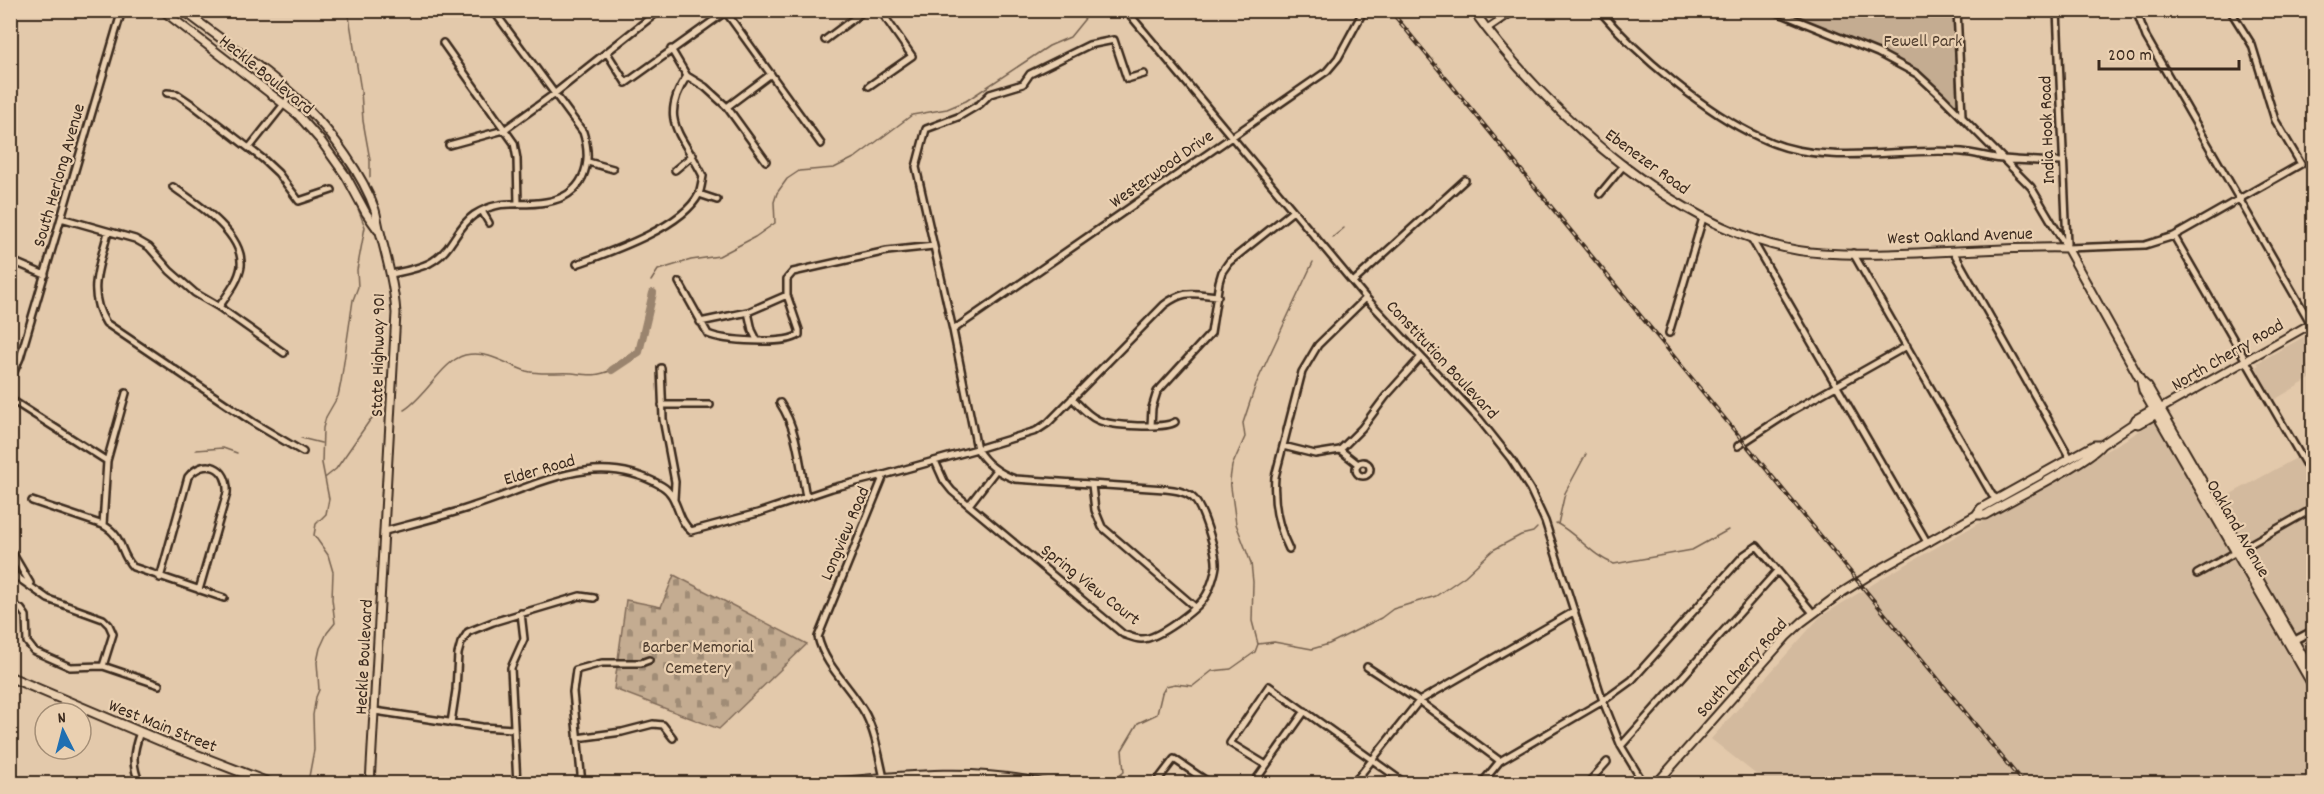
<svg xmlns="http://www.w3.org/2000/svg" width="2324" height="794" viewBox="0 0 2324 794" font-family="Dekko,sans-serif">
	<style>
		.built { fill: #d3ba9e }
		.cemetery { fill: url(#cemetery-stones); stroke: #806b58; stroke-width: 1.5 }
		.park { fill: #c4ac91; stroke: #806b58; stroke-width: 1.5 }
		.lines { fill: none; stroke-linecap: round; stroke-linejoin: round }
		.stream { stroke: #74604e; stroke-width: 1.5 }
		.river { stroke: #9a846e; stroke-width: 8 }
		.minor-casing { stroke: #3b2a1e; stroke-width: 10 }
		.major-casing { stroke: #3b2a1e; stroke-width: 11 }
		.highway-casing { stroke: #3b2a1e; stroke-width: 12 }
		.minor { stroke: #ead0b1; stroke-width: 5 }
		.major { stroke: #ead0b1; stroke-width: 7 }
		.highway { stroke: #ead0b1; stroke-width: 8 }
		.rail-casing { stroke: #3b2a1e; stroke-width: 4 }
		.rail { stroke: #ead0b1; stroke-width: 1.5; stroke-dasharray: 4.5; stroke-linecap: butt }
		.labels { text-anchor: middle; stroke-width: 4.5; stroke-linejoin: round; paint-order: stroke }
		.park-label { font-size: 18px; fill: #503e2f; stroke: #ead0b1 }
		.street-label { font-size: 18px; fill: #3b2a1e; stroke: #ead0b1 }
	</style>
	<defs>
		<pattern id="cemetery-stones" width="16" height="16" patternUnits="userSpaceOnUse" patternTransform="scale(1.5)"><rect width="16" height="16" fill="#c4ac91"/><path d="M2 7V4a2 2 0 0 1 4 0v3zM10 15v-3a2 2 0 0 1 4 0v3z" fill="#a08c76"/></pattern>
	</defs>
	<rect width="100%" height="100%" fill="#e3c9ab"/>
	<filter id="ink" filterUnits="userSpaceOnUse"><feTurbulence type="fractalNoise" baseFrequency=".0167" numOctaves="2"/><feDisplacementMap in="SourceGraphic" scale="12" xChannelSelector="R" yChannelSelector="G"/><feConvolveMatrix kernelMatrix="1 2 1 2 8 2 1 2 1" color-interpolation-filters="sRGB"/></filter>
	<g filter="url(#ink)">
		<path class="built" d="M2309,334L2313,342V377L2274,400L2256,367L2259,365L2257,363Z
			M2168,413L2218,501L2300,456L2313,479V783H1767L1711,739L1820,617L1886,576L2125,440Z"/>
		<path class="cemetery" d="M674,575L807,644L719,729L614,689L626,600L661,607Z"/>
		<path class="park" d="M1783,11H1953L1957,103L1956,105L1952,103C1908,54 1843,35 1783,11Z"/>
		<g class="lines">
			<path class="stream" d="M348,10L361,91L363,121L370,160V177
				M1333,237L1344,228
				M651,281L658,270L691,260L719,256L755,237L775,223L774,202L777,193L787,179L799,171L834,168L856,157L912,115L947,109L966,101L1049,46L1070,37L1092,10
				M653,293V290
				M404,410C426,397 442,361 465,355C489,350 505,364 526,371C542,375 556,372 572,373C589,375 595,377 612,370
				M301,438L321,443
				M196,450L223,448L237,453
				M326,477L336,469L370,420L379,415
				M1556,523C1577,534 1592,556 1614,564L1692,550L1728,530
				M1558,524L1565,493L1586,454
				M1258,644L1274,642L1312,649L1329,644L1381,618L1393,609L1436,596L1465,576L1493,550L1521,535L1533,532L1537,528
				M308,782L314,750L313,715L316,697L319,690L317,662L320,648L327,633L335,623L332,599L333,572L328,555L314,535L316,524L326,514L329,499L322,463L323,428L326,417L338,396L341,382L353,300L358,287L357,270L365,227L357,206
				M1109,784L1124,772L1122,750L1138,723L1157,714L1162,693L1166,686L1175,684L1193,686L1212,671L1231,669L1255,652L1258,644L1252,621L1253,582L1251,563L1236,524L1230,480L1232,466L1245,437L1243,423L1256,384L1313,262"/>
			<path class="river" d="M612,370L639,352L653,293"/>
			<g class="minor-casing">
				<path id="minor" d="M1126,10L1366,298L1480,420L1511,459L1530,489L1545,521L1603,701L1621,746L1644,784
					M1599,10C1637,55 1706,113 1759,137C1781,148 1805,153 1830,154C1874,157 1919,148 1962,152C1976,153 1989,158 2003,159C2022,161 2042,161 2062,162
					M1772,10L1878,53L1917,74L1942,97L2031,187L2067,248
					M1957,10L1962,116
					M2057,10L2067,244
					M2136,10L2146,37L2314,329
					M726,12L821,144
					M1487,29L1515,10
					M825,40L865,10
					M443,43L514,143L517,159L518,204
					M671,49L687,76L705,87L727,107L766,161
					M607,53L626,83L728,10
					M869,86L912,56L880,10
					M167,93L177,94L193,105L263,159L278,173L299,201L332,190
					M727,107L771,74
					M449,145L504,130L554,94L660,10
					M249,148L292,94
					M588,162L613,169
					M675,170L693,155
					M173,187C196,203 244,233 241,266C239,281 227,295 219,307
					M699,194L717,200
					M1600,194L1624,165
					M10,204L13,198
					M482,211L489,223
					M61,218L135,239L149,247L170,271L195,293L219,307L284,353
					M108,232C100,265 86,292 106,323L254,423L303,452
					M2174,236L2314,479
					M1751,238L1927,542
					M2067,248L2145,245L2174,236L2301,164L2275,120L2252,45L2230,10
					M1953,251L2070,458
					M1853,253L1992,495L1997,499
					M10,260L45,275
					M577,264C610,252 683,227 699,194C701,189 702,181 703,176C683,135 657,121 687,76
					M391,274C419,268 437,266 453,240C459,231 465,221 474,215C500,198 518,207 546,202C583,196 594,165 583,132L493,10
					M679,282L708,334C724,341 784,345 799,335V330L787,295V279L793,272L887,251L934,246
					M1353,282L1465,180
					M748,312L752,330L757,340
					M700,322L748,312L787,295
					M953,330L1327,71L1338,58L1364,10
					M1669,333L1703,218
					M661,368L663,419L675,482L674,499
					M10,381L20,358L122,10
					M1072,398C1080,406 1088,416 1098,420C1111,426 1164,429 1175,422
					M10,399L107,461
					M780,403C798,430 800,466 806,497
					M662,405H710
					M1151,426L1152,408L1157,392L1211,333L1219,282L1222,272L1229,262L1293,211
					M1283,446L1315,454L1340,450L1362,428L1386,396L1421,357
					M1738,446L1790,412L1907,346
					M1340,450L1358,464
					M935,461L944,481L952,491L1123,634C1129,636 1135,639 1141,639C1157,640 1196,610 1205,597C1210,590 1215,574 1216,566C1217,553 1202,504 1192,497C1184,491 1174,490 1165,489L1015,479C998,473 986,464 977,449L1036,431L1048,423L1164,305C1185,289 1193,294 1218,296
					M1356 469a7 7 0 1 1 14 0a7 7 0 1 1-14 0Z
					M1092,485L1095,510L1102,527L1195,607
					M32,501L103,525C124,536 119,553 133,567L224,598
					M969,505L996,470
					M103,525L107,461L126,393
					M385,531C415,523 445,516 474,506C537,486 596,448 662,486C679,496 676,519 691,531L758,513L832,488L884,475
					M10,549L30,583
					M1289,549C1277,525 1273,503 1275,477L1302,372L1318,345L1366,298
					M10,572L48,599L103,619L109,625L113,634L103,666
					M2197,574L2314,508
					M160,578L188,477C204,457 229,466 227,493L199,590
					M10,604L21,609L26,616L27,642L34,651L70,667L103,666L159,685
					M2293,641L2314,630
					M1367,667L1419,701L1500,761
					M375,711L482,727L514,729
					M451,723L456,690L458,654L461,643L468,632L493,622L580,596L594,598
					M577,738L622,732L653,724L663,725L673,738
					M1621,746L1777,571
					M1266,765L1230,743L1269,686L1406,784
					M884,778C879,757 876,735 866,715C852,688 825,667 818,637L884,475L977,449L953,330L916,167L926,129L958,117L980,104L990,94L1023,84L1030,74L1089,45L1114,40L1127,79L1144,74
					M140,784C131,764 133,752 140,732
					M517,784L511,668L524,639L521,613
					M582,784L573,692L576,670L602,663H641L649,660
					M1155,784L1174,759L1211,784
					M1253,784L1305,711
					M1353,784L1419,701L1575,611
					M1481,784L1500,761L1603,701L1632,680L1744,555L1757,546L1813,613
					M1587,784L1607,762"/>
			</g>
			<g class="major-casing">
				<path id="major" d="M162,10L298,115L321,141L346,176L366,213L378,230
					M183,10C224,42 269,71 306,107C332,133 363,175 375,210C377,217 378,225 380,232C387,259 394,285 396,313L370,784
					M1473,10C1546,113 1691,246 1822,253C1903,258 1986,246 2067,248L2141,381L2148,387L2314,675
					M2141,381L2143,391L2314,688
					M2134,423L2139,424L2155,415V412L2160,409L2314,322
					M1976,515L1981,508L2094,445H2101
					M815,784C891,777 970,766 1045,784
					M1656,784L1786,637L1802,622L1841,593L1868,576L1976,515H1985C2005,503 2093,459 2101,445L2134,423L2136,419L2150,411L2155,412"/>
			</g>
			<g class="highway-casing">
				<path id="highway" d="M10,677L161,741L272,784"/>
			</g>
			<use href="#minor" class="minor"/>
			<use href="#major" class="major"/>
			<use href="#highway" class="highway"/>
			<g class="rail-casing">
				<path id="rail" d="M1390,10L2024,784"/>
			</g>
			<use href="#rail" class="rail"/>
		</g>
	</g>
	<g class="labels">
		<g class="park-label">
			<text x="1923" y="46">Fewell Park</text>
			<text x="698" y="652">Barber Memorial<tspan x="698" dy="21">Cemetery</tspan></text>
		</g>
		<g class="street-label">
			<text transform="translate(267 74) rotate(39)" y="6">Heckle Boulevard</text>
			<text transform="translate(2046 130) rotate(-92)" y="6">India Hook Road</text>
			<text transform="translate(1648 161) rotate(36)" y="6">Ebenezer Road</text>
			<text transform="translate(1161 168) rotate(-35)" y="6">Westerwood Drive</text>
			<text transform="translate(58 175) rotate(-74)" y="6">South Herlong Avenue</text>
			<text transform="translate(1960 235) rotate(-2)" y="6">West Oakland Avenue</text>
			<text transform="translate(2227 354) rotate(-30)" y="6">North Cherry Road</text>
			<text transform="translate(377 355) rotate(-89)" y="6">State Highway 901</text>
			<text transform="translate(1443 359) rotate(47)" y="6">Constitution Boulevard</text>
			<text transform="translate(539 469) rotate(-16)" y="6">Elder Road</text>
			<text transform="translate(2239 528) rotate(60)" y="6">Oakland Avenue</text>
			<text transform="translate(844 533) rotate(-67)" y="6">Longview Road</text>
			<text transform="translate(1091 584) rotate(38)" y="6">Spring View Court</text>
			<text transform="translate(363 657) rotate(-87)" y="6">Heckle Boulevard</text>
			<text transform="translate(1741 667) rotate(-48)" y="6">South Cherry Road</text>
			<text transform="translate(163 725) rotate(22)" y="6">West Main Street</text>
		</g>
	</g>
	<rect width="2324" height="794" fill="none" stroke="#ead0b1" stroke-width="36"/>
	<rect x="18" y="18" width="2288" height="758" fill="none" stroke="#3b2a1e" stroke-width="2" filter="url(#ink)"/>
	<g transform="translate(63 731) rotate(354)"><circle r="28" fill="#ead0b1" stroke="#a48e76" stroke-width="1.5"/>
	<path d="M0-4.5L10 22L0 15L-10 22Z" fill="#1f6fb2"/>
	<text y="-9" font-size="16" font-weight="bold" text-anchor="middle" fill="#3b2a1e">N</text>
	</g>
	<path d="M2099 60v9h140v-9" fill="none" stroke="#3b2a1e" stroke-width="3"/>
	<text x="2108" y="60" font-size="18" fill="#3b2a1e" stroke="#ead0b1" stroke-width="4.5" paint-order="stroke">200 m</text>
</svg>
